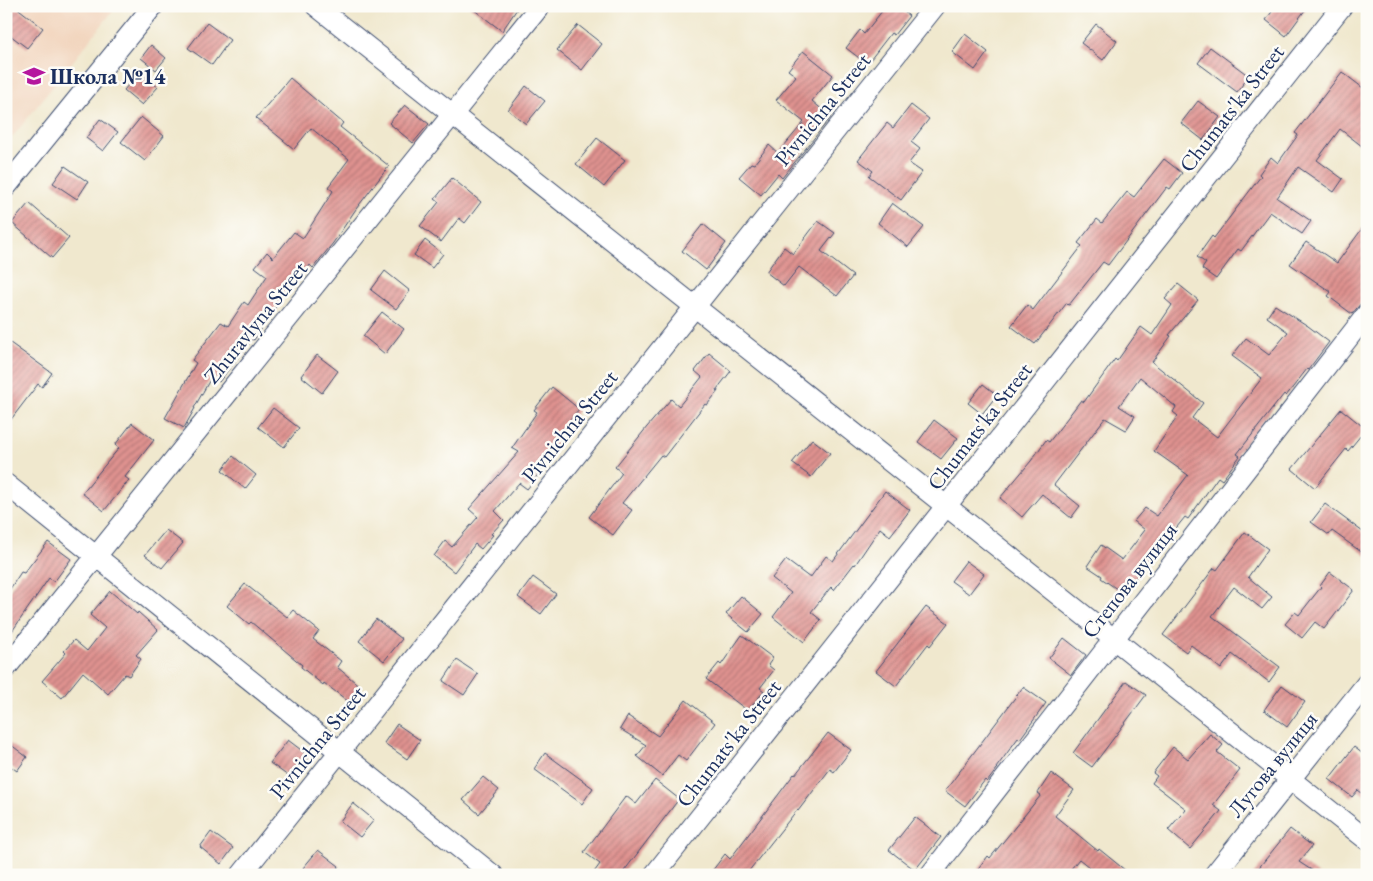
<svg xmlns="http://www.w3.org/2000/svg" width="1373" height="881" viewBox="0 0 1373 881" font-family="'EB Garamond',serif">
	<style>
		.built { fill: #f2d5be }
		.building { fill: url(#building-hatch) }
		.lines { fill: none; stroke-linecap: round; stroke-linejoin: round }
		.minor-casing { stroke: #3b4b6f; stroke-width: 22 }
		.minor { stroke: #fff; stroke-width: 20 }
		.labels { text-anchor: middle; stroke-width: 5; stroke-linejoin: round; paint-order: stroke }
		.poi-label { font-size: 22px; font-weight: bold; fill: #1b2f5e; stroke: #fdfcf7; text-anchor: start }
		.street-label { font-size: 22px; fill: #1b2f5e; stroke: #fdfcf7 }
	</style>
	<defs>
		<pattern id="building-hatch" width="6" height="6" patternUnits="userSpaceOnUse" patternTransform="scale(1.25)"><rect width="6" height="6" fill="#df928f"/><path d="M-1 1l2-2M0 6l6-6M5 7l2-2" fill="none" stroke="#b47878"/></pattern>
	</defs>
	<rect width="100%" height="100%" fill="#fdfcf7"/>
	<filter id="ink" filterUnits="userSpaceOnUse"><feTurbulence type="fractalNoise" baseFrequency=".02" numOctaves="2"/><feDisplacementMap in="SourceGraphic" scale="10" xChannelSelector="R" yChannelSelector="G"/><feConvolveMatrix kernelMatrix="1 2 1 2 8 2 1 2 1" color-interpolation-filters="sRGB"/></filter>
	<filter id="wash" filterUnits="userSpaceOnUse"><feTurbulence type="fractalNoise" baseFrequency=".0096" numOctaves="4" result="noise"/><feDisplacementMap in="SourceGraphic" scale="20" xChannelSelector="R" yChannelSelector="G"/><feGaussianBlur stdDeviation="1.12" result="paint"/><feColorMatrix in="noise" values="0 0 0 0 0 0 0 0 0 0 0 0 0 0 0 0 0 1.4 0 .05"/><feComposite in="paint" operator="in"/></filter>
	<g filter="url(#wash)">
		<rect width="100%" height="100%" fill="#f0e8ce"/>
		<path class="built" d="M6,6H117L6,145Z"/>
		<g id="blocks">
			<path class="building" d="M6,6H15L43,28L27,48L6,32Z
				M469,6H519L502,31Z
				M886,6H897L909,16L894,35L891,33L867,64L846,48L860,30L864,34Z
				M1276,6H1308L1286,36L1266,20Z
				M207,23L230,40L212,65L188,48Z
				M1096,24L1117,41L1103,60L1081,43Z
				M578,25L602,44L582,70L557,50Z
				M965,34L988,52L975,70L952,52Z
				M151,45L166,58L156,70L141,58Z
				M1210,47L1249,76L1237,92L1198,63Z
				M803,51L833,75L812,101L831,117L782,178L778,174L761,195L739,177L751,163L754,164L769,145L778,153L804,122L776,100L796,76L788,70Z
				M139,72L158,87L142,105L124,90Z
				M1342,72L1367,91V150L1340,129L1317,160L1343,179L1334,192L1298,167L1277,198L1311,221L1302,234L1270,212L1241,251L1238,249L1216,279L1202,269L1206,263L1197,257L1212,236L1214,238L1261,176L1259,174L1271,157L1278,163L1298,135L1295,133Z
				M290,78L343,123L340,127L389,166L356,209L333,243L313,268L310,265L288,293L286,291L254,340L252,339L219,382L212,376L194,408H195L184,428L165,418L196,363L192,360L221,322L228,326L244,302L248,305L267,276L255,267L267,252L273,258L294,232L303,238L333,191L328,187L349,159L311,128L294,149L256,118Z
				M526,86L545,101L526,124L508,110Z
				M1198,101L1220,117L1203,140L1181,123Z
				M405,105L429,124L413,143L389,123Z
				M911,105L929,119L911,142L920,149L909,163L922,172L901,200L869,176L873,171L858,160L887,123L893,128Z
				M141,117L164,136L145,161L121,142Z
				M100,119L118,132L103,151L86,138Z
				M597,138L625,160L604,187L576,164Z
				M1164,159L1182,173L1170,189L1167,187L1108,265L1103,262L1069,305L1066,304L1035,344L1011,326L1027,305L1033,310L1082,246L1078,243L1097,219L1102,223L1127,192L1134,197Z
				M65,166L88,182L77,199L53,183Z
				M452,178L481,202L465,223L459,218L441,242L420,226L439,202L435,199Z
				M29,203L69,238L52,258L12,223Z
				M892,203L924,227L908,247L878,223Z
				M818,221L835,233L821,251L853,276L837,296L799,267L784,286L766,272L784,247L793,254Z
				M1367,222V296L1352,314L1328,296L1331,292L1290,264L1306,242L1337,263Z
				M703,224L726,243L706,270L682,251Z
				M425,240L443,254L432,268L414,255Z
				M385,271L410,291L396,309L371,290Z
				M1178,284L1198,300L1169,335L1171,336L1152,362L1203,403L1192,418L1217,437L1262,378L1232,356L1246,338L1269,355L1288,332L1267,317L1275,305L1308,326L1329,342L1308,370L1307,369L1286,396L1284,394L1237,454L1240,456L1222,480L1218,477L1188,519L1185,517L1152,558L1151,557L1124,594L1101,578L1102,576L1087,566L1101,545L1122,560L1145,530L1134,521L1145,508L1157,516L1188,475L1154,451L1178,416L1173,412L1176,407L1140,377L1119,406L1135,416L1126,430L1105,418L1054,485L1080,506L1071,518L1042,494L1022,517L1000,498L1031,461L1046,440L1049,442L1081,400L1084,402L1115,359L1117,361L1141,327L1152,335L1172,305L1165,299Z
				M382,312L404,329L385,354L363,336Z
				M6,340L52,373L42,387L38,384L6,426Z
				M709,353L731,371L717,389L718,391L707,405L705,404L664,457L661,455L622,503L632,510L613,535L589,517L622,473L615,467L647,427L671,399L679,406L702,377L695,371Z
				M317,355L338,371L322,393L301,376Z
				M983,384L997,395L982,414L968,403Z
				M552,387L579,409L556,438L561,441L533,482L527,489L519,483L495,511L504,520L491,534L493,535L481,549L475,544L454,572L434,556L445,541L452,547L478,517L469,509L519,452L512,448L537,412L534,410Z
				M273,408L299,428L284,447L258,427Z
				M1341,409L1366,429L1348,451L1346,449L1315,488L1292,469Z
				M934,420L958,438L941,459L918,442Z
				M132,423L154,440L125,477L129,480L104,511L82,493L119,448L115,445Z
				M812,439L830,453L811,477L792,463Z
				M233,456L256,475L245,489L222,470Z
				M885,491L910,510L890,536L880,528L855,565L854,564L834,590L831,587L811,612L821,620L804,642L773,617L791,593L772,578L786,560L810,578L826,556L833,561Z
				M1325,504L1367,535V556L1332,531L1329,535L1311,522Z
				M166,530L183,543L162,568L145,555Z
				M1245,532L1268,549L1248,577L1272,597L1262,609L1234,587L1212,616L1280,667L1269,682L1232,654L1221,669L1191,645L1186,652L1163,635L1214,568L1217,570Z
				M48,542L71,559L54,582L49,578L6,640V595L21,572L24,573Z
				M966,561L984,574L969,594L951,581Z
				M1330,572L1354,590L1324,629L1315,622L1302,638L1285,624L1295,612L1299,615L1321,587L1320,586Z
				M533,577L556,594L541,614L518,597Z
				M245,584L287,617L293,610L319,631L313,639L341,661L337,667L361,687L349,702L324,683L323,685L301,667L302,665L251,622L249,624L227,606Z
				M110,591L137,614L138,612L158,630L136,655L141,659L129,676L125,674L108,694L83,672L62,698L42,681L66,653L64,651L74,640L87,651L105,628L90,615Z
				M741,596L763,614L748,632L726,614Z
				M926,607L948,623L930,646L928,644L896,686L876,671Z
				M376,619L402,639L384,661L359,641Z
				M742,635L773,658L768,665L774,670L760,688L764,691L748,711L706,679L719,663L721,665Z
				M1064,638L1086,655L1071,675L1049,658Z
				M457,660L478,674L464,695L443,681Z
				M1126,681L1146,695L1092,767L1073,753Z
				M1282,685L1305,702L1287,727L1264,710Z
				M1023,687L1046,703L1020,739L1018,738L996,768L997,769L987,782L985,780L965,806L945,791Z
				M686,700L715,723L686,761L678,755L662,776L637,756L646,745L620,729L628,716L658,736Z
				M397,724L420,740L407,759L384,743Z
				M828,733L851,750L834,772L830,769L798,811L797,810L748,872L751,875H709L725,854L730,859L794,774L795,775Z
				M1210,734L1223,745L1217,752L1240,770L1213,805L1221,811L1190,849L1168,830L1186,809L1152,783L1157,776L1153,773L1173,747L1188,759Z
				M288,740L309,756L292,779L270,763Z
				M6,741L27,757L17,771L6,763Z
				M1354,747L1367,757V797L1358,790L1352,797L1329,779Z
				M545,753L593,788L582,804L534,769Z
				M1051,773L1074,790L1055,816L1098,851L1099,849L1131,875H1099L1079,859L1066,875H974L988,856L990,858L1041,795L1038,793Z
				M483,777L499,790L479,814L463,800Z
				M655,780L679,799L621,875H592L600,864L584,852L626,796L636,804Z
				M353,803L374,820L360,837L340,821Z
				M915,817L941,837L915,870L889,850Z
				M1290,829L1312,846L1299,862L1319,875H1253Z
				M211,832L233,848L221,864L200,847Z
				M318,850L339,866L332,875H311L303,868Z"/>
		</g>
	</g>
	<g filter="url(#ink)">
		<use href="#blocks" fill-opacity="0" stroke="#3b4b6f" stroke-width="1"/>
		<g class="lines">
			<g class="minor-casing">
				<path id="minor" d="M316,6L1367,840
					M6,187L153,6
					M6,484L493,875
					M6,668L540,6
					M241,875L935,6
					M654,875L1342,6
					M930,875L1367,314
					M1214,875L1367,683"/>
			</g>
			<use href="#minor" class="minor"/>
		</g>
	</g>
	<defs>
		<g id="school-bare" transform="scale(1.725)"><path d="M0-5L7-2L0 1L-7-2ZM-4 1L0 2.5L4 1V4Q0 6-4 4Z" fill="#b5179e" stroke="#fdfcf7" stroke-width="2.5" paint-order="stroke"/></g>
	</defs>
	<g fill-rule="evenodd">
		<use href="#school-bare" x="34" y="76"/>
	</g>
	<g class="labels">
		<g class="poi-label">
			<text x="50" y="84">Школа №14</text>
		</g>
		<g class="street-label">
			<text transform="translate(1231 108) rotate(-52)" y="8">Chumats'ka Street</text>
			<text transform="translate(822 109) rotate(-51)" y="8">Pivnichna Street</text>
			<text transform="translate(255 322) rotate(-51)" y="8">Zhuravlyna Street</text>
			<text transform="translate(569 426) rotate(-51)" y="8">Pivnichna Street</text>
			<text transform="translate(979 426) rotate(-52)" y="8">Chumats'ka Street</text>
			<text transform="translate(1129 580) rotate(-52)" y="8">Степова вулиця</text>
			<text transform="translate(317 742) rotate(-51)" y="8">Pivnichna Street</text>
			<text transform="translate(728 743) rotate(-52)" y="8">Chumats'ka Street</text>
			<text transform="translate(1272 764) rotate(-51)" y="8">Лугова вулиця</text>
		</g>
	</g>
	<rect width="1373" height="881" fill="none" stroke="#fdfcf7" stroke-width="25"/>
</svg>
